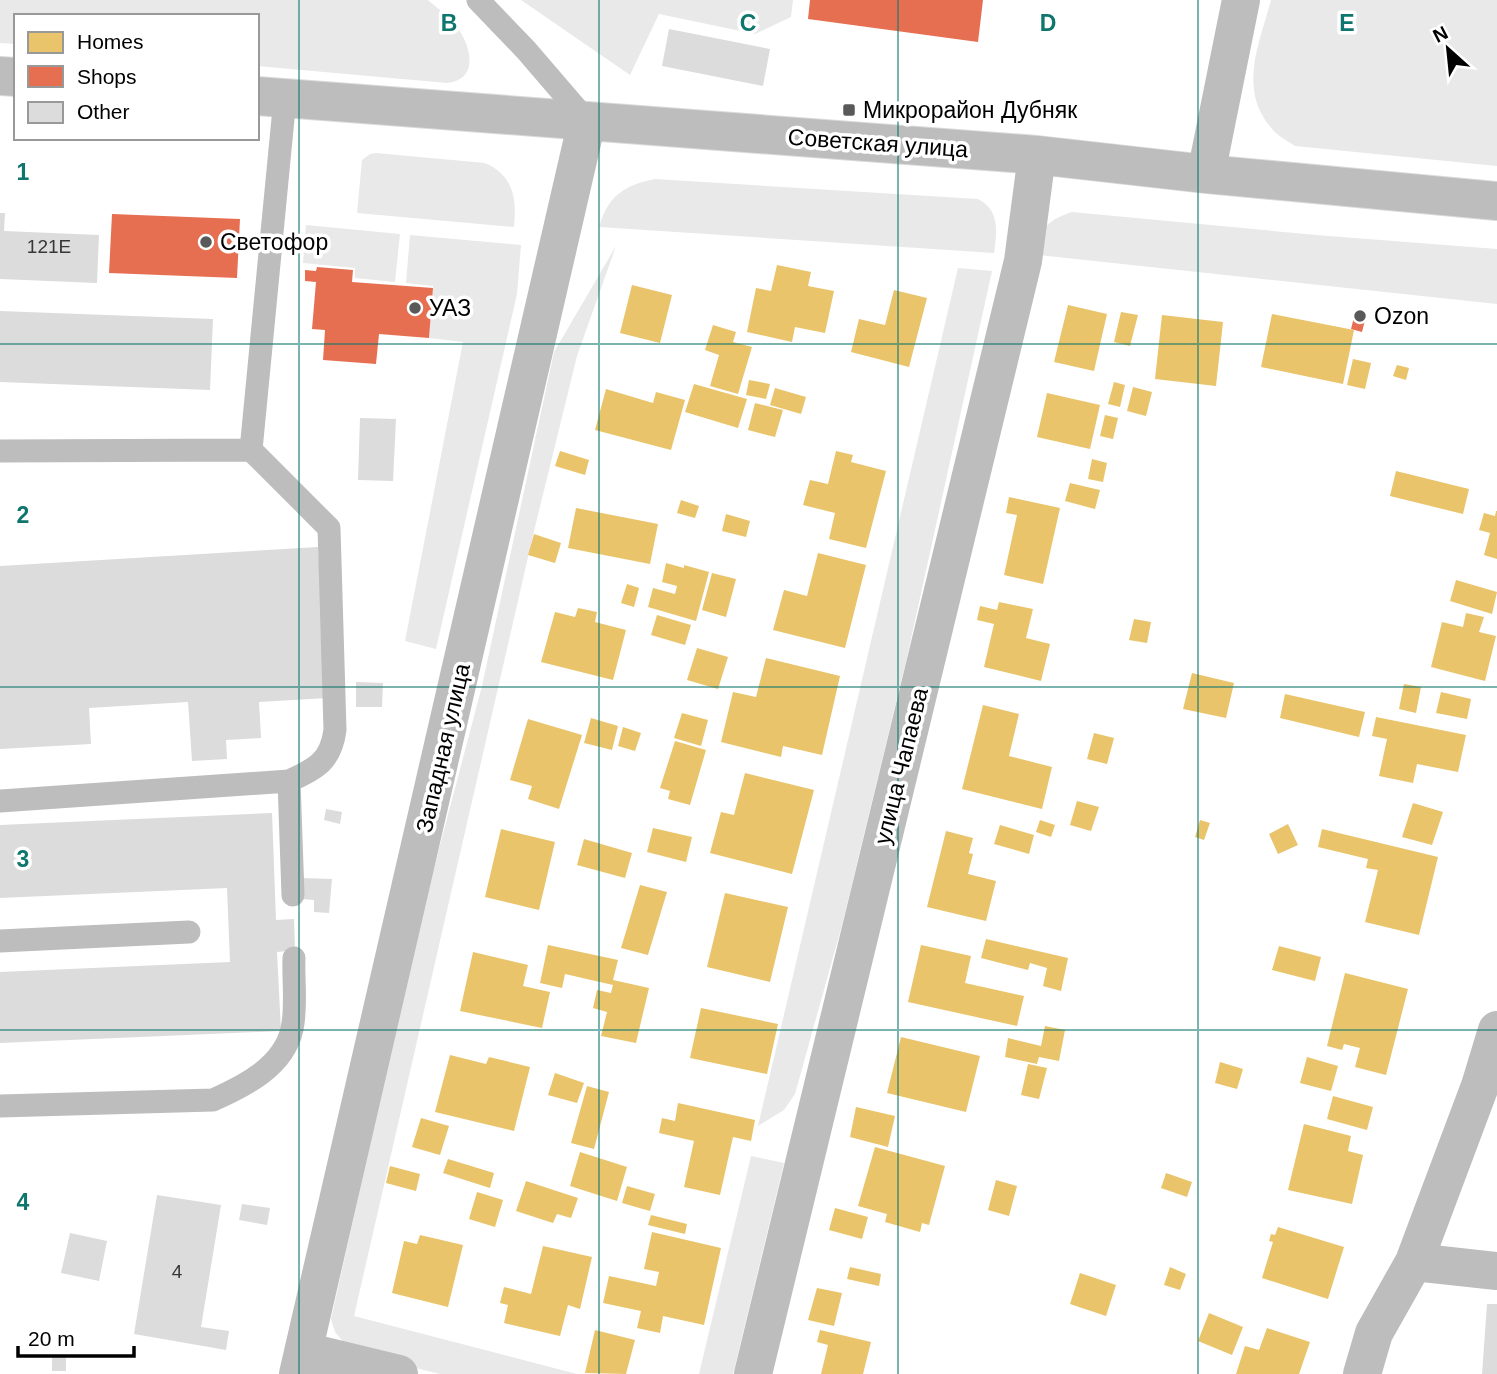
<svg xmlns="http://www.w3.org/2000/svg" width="1497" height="1374" viewBox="0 0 1497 1374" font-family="Helvetica,sans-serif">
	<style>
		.green { fill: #e9e9e9 }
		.homes { fill: #e9c46a }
		.shops { fill: #e76f51 }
		.building { fill: #dcdcdc }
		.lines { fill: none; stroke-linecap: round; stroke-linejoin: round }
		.primary-casing { stroke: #dbdbdb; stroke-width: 40 }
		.service { stroke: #bdbdbd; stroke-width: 23 }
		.minor { stroke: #bdbdbd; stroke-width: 38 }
		.primary { stroke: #bdbdbd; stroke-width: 38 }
		.grid { fill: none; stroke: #0f766e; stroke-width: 2; stroke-opacity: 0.55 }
		.poi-dot { fill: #595959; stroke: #fff; stroke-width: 2.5 }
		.labels { text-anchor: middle; stroke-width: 7; stroke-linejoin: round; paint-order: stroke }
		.number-label { font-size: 19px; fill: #373737 }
		.poi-label { font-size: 23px; fill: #000; stroke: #fff; text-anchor: start }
		.street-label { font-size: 23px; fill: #000; stroke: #fff }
		.grid-label { font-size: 23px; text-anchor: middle; font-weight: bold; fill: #0f766e; stroke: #fff; stroke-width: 7; stroke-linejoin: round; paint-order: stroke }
	</style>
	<rect width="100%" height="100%" fill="#fff"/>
	<path class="green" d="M0,0H428C436,7 446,14 453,22C470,41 482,79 447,83L257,66V16H16V44L0,43Z
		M521,0H793L791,17L755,34L659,14L630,75Z
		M1271,0H1497V166L1295,146C1288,141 1279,137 1273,130C1237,90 1259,45 1271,0Z
		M376,153L485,163C513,175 517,198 514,227L357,213L362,160L370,154Z
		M655,179L978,199C1000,210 997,232 994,253L599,227C608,196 624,185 655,179Z
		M1072,212L1316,235L1497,249V304L1029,254C1040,231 1046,220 1072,212Z
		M306,225L400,234L395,282L355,278V268L303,263Z
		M410,235L521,245L517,294L436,649L405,641L463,342L429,338L433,286L406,283Z
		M616,246L577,356L534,531L354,1316L577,1374H440L362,1355L348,1348L335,1332L331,1319L421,917L482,686L554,352Z
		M958,268L992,271L907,657L842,925L795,1094L784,1110L758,1126Z
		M751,1156L784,1163L733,1374H699Z"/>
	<path class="homes" d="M777,265L811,272L808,286L834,291L825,333L795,327L792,342L747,332L756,288L771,291Z
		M632,285L672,295L660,343L620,333Z
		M894,290L927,298L909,367L851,352L859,319L885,325Z
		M1068,305L1107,314L1094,371L1054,362Z
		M1121,312L1138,315L1130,346L1114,342Z
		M1272,314L1354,330L1343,384L1261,367Z
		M1162,315L1223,322L1216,386L1155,379Z
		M713,325L736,332L733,342L752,347L738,394L710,386L719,355L705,350Z
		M1353,359L1371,363L1365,389L1347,385Z
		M1397,365L1409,368L1406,380L1393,376Z
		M749,380L770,384L766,399L746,395Z
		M1114,382L1125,385L1120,407L1108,404Z
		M694,384L747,399L738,428L685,412Z
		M1133,387L1152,392L1146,416L1127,411Z
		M775,388L806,397L801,414L770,405Z
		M606,389L653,403L656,392L685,400L671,450L595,430Z
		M1047,393L1100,405L1090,449L1037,437Z
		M755,403L783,410L775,437L748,430Z
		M1105,415L1118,418L1113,439L1100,436Z
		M560,451L589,460L585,475L555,466Z
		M836,451L853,455L851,462L886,471L866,548L829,539L835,513L803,505L810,480L828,484Z
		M1092,459L1107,463L1103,482L1088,479Z
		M1396,471L1469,489L1463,514L1390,496Z
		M1070,483L1100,490L1095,509L1065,501Z
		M1009,497L1060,508L1043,584L1004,575L1017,515L1006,513Z
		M681,500L699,506L695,518L677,513Z
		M576,508L658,524L650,564L568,548Z
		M1496,511H1497V559L1484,555L1490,533L1479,530L1484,513L1495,516Z
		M726,514L750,521L746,537L722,531Z
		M534,534L561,543L555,563L528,555Z
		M818,553L866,565L845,648L773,630L784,590L807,596Z
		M666,563L684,568V565L709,572L696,621L648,607L653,588L675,594L677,586L662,582Z
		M712,573L736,579L726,617L702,610Z
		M1456,580L1497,592L1492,614L1450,601Z
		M627,584L639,588L634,607L621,603Z
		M999,602L1033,609L1026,638L1050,644L1041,681L984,667L994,624L977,620L980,606L997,610Z
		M578,608L597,612L595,622L626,630L613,680L541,662L555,612L575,617Z
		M1466,613L1484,617L1479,632L1496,636L1485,681L1431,667L1442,622L1463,627Z
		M657,615L691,625L685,645L651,635Z
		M1134,619L1151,622L1147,643L1129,640Z
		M697,648L728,657L718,689L687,680Z
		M766,658L840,676L822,755L783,746L781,757L721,742L733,692L756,697Z
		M1192,673L1234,683L1226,718L1183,709Z
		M1404,684L1421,687L1416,713L1399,709Z
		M1441,692L1471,699L1467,719L1436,713Z
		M1285,694L1365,712L1359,737L1280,718Z
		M983,705L1019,714L1009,756L1052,767L1042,809L962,789Z
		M682,713L708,720L701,746L674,738Z
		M1376,717L1466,735L1458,772L1417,764L1413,783L1379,776L1387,739L1372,736Z
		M591,718L618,726L612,750L584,743Z
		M528,719L582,735L559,809L528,799L532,786L510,780Z
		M623,727L641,733L635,751L618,746Z
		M1094,733L1114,738L1107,764L1087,759Z
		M675,741L706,750L690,805L668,799L670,791L660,788Z
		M745,773L814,790L792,874L710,853L721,812L734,815Z
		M1077,801L1099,807L1091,831L1070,825Z
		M1413,803L1443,812L1432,845L1402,837Z
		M1040,820L1055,825L1051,837L1036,832Z
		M1200,820L1210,823L1204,840L1195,837Z
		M1288,824L1298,845L1278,854L1269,834Z
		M1000,825L1034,835L1029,854L994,844Z
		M653,828L692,837L686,862L647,852Z
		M501,829L555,842L539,910L485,897Z
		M1322,829L1438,857L1419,935L1365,922L1378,870L1366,868L1368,859L1318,847Z
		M946,831L973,838L969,853L973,854L968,874L996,881L986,921L927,907Z
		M584,839L632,853L625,878L577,865Z
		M640,885L667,892L648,955L621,948Z
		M725,893L788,907L770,982L707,967Z
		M986,939L1068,958L1061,991L1043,986L1047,968L1030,963L1028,970L981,958Z
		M548,945L618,960L613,980L649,988L636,1043L601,1036L607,1012L593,1008L597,990L611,993L613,985L565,974L562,988L540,983Z
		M921,945L971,956L965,983L1024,996L1017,1026L908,1002Z
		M1279,946L1321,957L1315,981L1272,970Z
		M473,952L528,965L523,986L550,992L542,1028L460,1011Z
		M1345,973L1408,989L1386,1075L1355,1067L1360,1048L1344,1044L1342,1050L1327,1046Z
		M701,1008L778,1024L767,1074L690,1058Z
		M1045,1026L1065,1030L1059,1061L1039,1057L1037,1064L1005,1057L1008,1038L1041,1046Z
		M901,1037L980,1056L966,1112L887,1093Z
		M450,1055L486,1064L489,1057L530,1067L514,1131L435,1112Z
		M1307,1057L1338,1066L1331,1091L1300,1083Z
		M1220,1062L1243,1069L1237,1089L1215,1083Z
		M1028,1064L1047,1068L1039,1099L1021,1095Z
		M555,1073L584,1083L577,1103L548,1095Z
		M587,1086L609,1092L594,1149L571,1143Z
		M1333,1096L1373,1107L1367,1130L1327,1119Z
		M678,1103L755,1120L751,1141L733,1137L720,1195L684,1187L694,1141L659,1133L662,1118L675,1121Z
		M856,1107L895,1116L888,1147L850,1137Z
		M421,1118L449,1126L440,1155L412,1147Z
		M1304,1124L1351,1136L1348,1151L1363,1155L1352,1204L1288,1190Z
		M875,1147L945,1166L929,1225L922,1223L920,1232L885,1222L887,1214L858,1206Z
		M580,1152L627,1167L617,1201L570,1186Z
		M448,1159L494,1173L490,1188L443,1173Z
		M390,1166L420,1174L416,1191L386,1183Z
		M1166,1173L1192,1182L1187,1197L1161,1188Z
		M996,1180L1017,1186L1009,1216L988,1210Z
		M526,1181L578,1198L571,1218L557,1214L553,1223L516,1211Z
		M627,1186L655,1194L650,1211L622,1203Z
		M477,1192L503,1200L495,1227L469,1219Z
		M835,1208L868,1217L862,1239L829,1230Z
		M651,1215L687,1224L685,1234L648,1225Z
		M1278,1227L1344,1247L1328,1299L1262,1278L1273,1242L1269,1241L1271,1234L1275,1235Z
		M652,1232L721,1248L704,1325L663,1316L660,1333L637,1328L641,1311L603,1303L609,1276L656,1286L659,1272L644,1269Z
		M420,1235L463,1245L448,1307L392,1293L404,1241L417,1244Z
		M543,1246L592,1257L580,1309L568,1305L560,1336L504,1323L508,1305L500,1303L504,1287L531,1294Z
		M850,1267L881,1274L879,1286L847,1279Z
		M1170,1267L1186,1274L1180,1290L1164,1285Z
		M1080,1273L1116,1285L1106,1316L1070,1304Z
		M817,1288L842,1293L834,1326L808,1320Z
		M1209,1313L1243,1327L1232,1355L1198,1341Z
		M1267,1328L1310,1342L1299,1374H1236L1245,1346L1259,1350Z
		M595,1330L635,1340L626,1374L585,1373Z
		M820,1330L871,1342L863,1374H821L828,1345L817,1342Z"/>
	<path class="shops" d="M810,0H983L978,42L808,19Z
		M112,214L240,219L237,278L109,273Z
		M317,267L353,270L352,282L433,288L429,338L379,334L376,364L323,360L325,330L312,329L316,282L305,281V270L316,271Z
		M1356,309L1367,312L1362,332L1351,329Z"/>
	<path class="building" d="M669,29L770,49L763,86L662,66Z
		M0,213H5L4,231L99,235L97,283L0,279Z
		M0,311L213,319L210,390L0,382Z
		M360,418L396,419L393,481L358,480Z
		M318,547L327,698L259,702L261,738L226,740L227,759L192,761L188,702L89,708L91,744L0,749V566Z
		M356,682L383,683L382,707H356Z
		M326,809L342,812L340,824L324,820Z
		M272,813L276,920L294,919L295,950L277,952L281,1031L0,1043V972L230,962L227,888L0,898V825Z
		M302,878L332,879L329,913L314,912V900L301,899Z
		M157,1195L221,1205L201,1327L229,1331L226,1350L134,1334Z
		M242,1204L270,1208L267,1225L239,1220Z
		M70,1233L107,1241L99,1281L61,1273Z
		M1487,1304H1497V1374H1482Z
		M52,1357H66V1371H52Z"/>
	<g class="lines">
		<g class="primary-casing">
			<path id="primary" d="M0,76L16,77
				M257,96L1037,155L1206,174L1497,201"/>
		</g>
		<path class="service" d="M478,0L526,50L587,121
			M0,451L251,450L285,98
			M289,781L293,895
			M0,801L289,781C316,769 331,761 335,730L329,528L251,450
			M0,941L189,932
			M0,1106L213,1100C245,1086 284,1066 292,1029C297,1007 293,980 294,958"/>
		<path class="minor" d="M1206,174L1241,0
			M1414,1262L1497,1271
			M304,1351L399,1374
			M298,1374L587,121
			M753,1374L1023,261L1037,155
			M1362,1374L1374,1333L1414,1262L1480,1086L1497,1030"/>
		<use href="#primary" class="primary"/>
	</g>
	<path class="grid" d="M299,0V1374M599,0V1374M898,0V1374M1198,0V1374M0,344H1497M0,687H1497M0,1030H1497"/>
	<g class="poi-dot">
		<rect x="842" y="103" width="14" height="14" rx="3.5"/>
		<circle cx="206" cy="242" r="7"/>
		<circle cx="415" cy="308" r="7"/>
		<circle cx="1360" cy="316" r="7"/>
	</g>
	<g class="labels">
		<g class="number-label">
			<text x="49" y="253">121Е</text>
			<text x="177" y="1278">4</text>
		</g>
		<g class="poi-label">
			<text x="863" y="118">Микрорайон Дубняк</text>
			<text x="220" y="250">Светофор</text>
			<text x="429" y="316">УАЗ</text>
			<text x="1374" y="324">Ozon</text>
		</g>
		<g class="street-label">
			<text transform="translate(878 143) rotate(4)" y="8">Советская улица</text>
			<text transform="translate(443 748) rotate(-77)" y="8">Западная улица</text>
			<text transform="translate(901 766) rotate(-76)" y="8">улица Чапаева</text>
		</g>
	</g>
	<g class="grid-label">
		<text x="449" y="31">B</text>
		<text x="748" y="31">C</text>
		<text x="1048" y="31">D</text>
		<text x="1347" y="31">E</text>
		<text x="23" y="180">1</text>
		<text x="23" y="523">2</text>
		<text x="23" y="867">3</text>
		<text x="23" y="1210">4</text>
	</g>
	<rect x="14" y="14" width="245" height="126" fill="#ffffff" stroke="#999999" stroke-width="2"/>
	<rect x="28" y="32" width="35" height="21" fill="#e9c46a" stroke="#999999" stroke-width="2"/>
	<text x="77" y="49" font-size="21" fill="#000000">Homes</text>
	<rect x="28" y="66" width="35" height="21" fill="#e76f51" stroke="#999999" stroke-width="2"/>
	<text x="77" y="84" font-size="21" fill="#000000">Shops</text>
	<rect x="28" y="102" width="35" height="21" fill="#dcdcdc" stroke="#999999" stroke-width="2"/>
	<text x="77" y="119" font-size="21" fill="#000000">Other</text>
	<g transform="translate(1448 49) rotate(333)" stroke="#ffffff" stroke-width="5" paint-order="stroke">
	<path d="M0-5L12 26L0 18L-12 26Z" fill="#000000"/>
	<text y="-10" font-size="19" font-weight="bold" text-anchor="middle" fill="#000000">N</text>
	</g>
	<path d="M18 1346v10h116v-10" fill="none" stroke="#000000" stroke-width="3.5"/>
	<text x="28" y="1346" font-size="21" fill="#000000" stroke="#ffffff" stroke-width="5" paint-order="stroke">20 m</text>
</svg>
